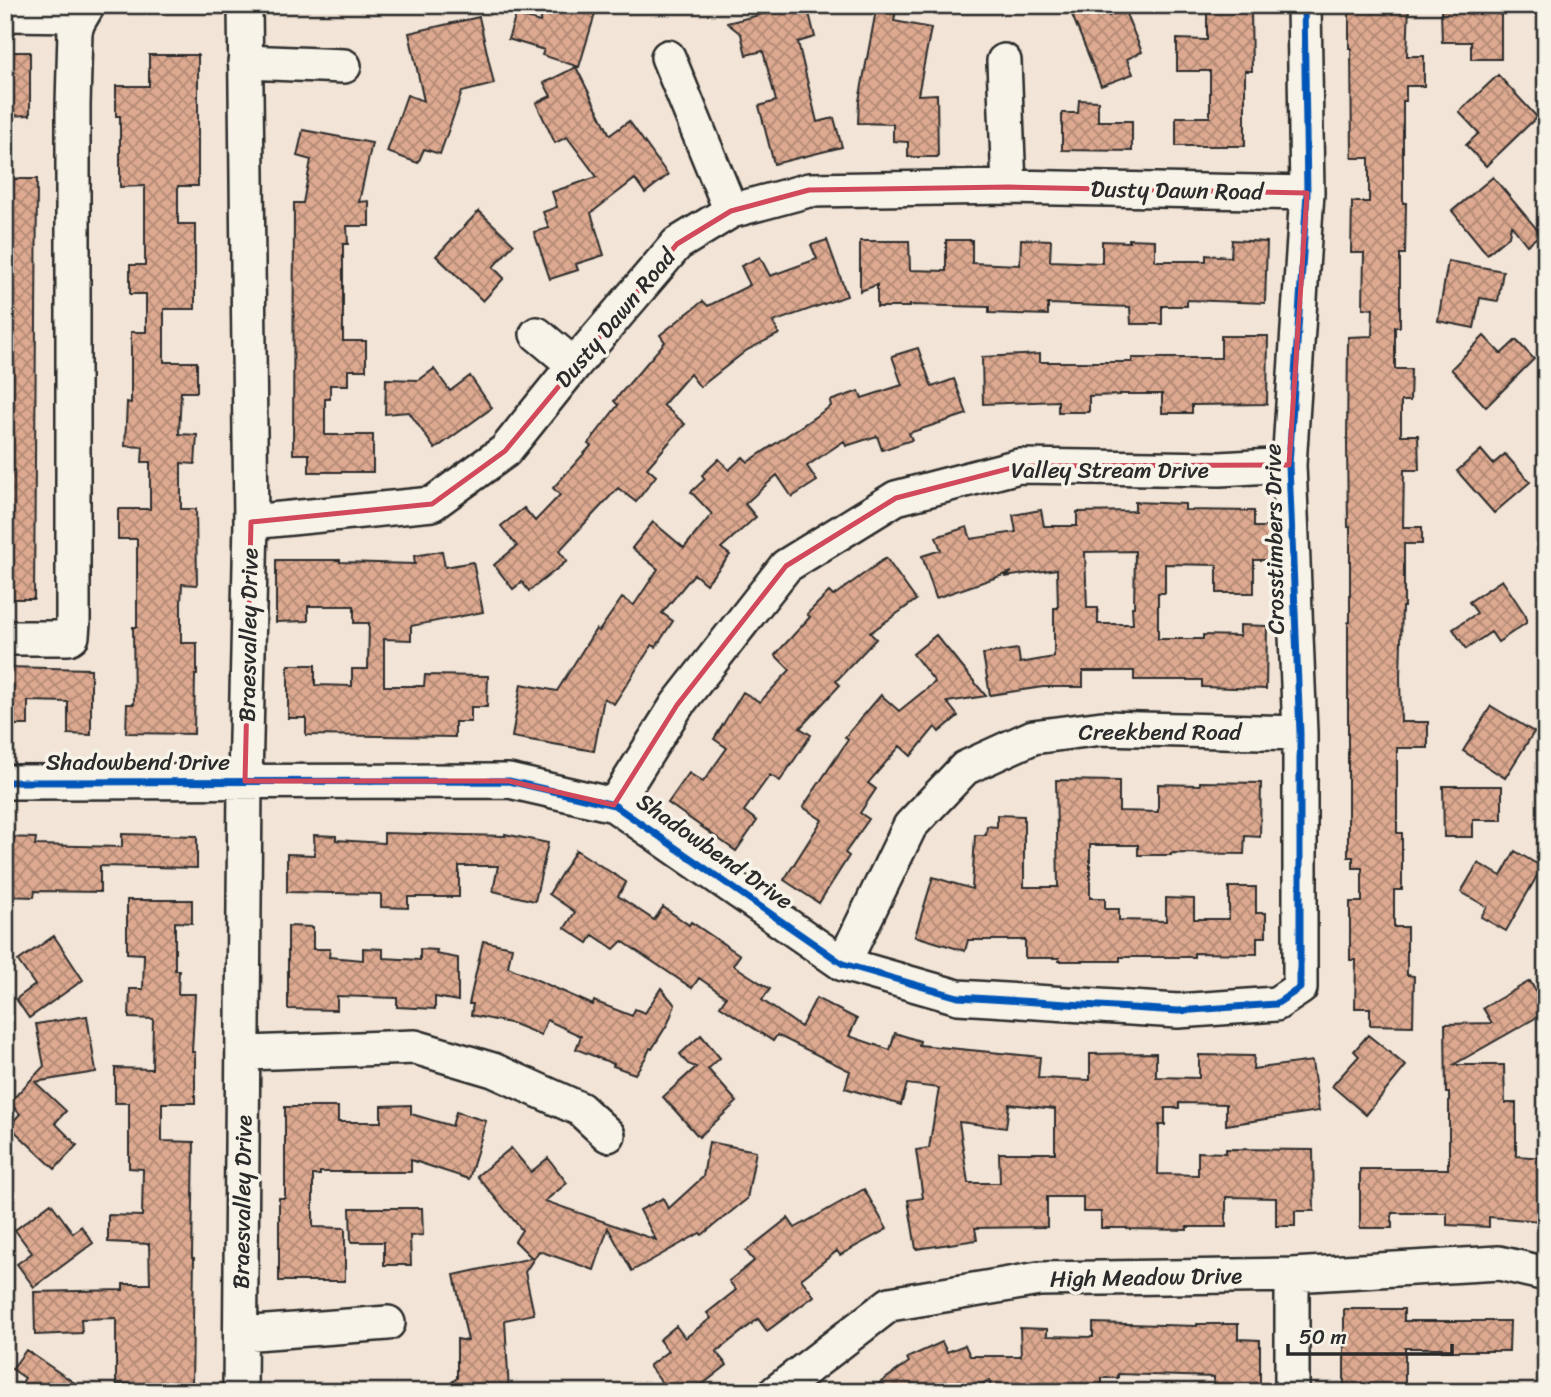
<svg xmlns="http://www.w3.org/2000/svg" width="1551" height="1397" viewBox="0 0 1551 1397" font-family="Sriracha,sans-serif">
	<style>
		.building { fill: url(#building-cross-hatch); stroke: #2b2b2b; stroke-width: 2; fill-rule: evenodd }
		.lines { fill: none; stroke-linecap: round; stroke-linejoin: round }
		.minor-casing { stroke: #2b2b2b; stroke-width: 38 }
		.minor { stroke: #f7f3e8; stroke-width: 33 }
		.cycleway-casing { stroke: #f7f3e8; stroke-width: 11 }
		.cycleway { stroke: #0057b8; stroke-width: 7 }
		.marked { fill: none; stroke: #d1495b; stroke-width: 5; stroke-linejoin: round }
		.labels { text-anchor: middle; stroke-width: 7; stroke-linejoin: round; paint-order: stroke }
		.street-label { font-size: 23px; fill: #2b2b2b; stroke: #f7f3e8 }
	</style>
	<defs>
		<pattern id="building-cross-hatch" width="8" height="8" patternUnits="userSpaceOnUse" patternTransform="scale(1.75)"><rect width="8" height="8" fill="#dda990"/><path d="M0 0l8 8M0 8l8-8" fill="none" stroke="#b38a76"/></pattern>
	</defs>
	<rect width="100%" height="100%" fill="#f2e4d6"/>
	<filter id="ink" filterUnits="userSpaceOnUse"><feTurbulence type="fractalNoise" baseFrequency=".0143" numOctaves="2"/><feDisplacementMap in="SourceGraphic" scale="14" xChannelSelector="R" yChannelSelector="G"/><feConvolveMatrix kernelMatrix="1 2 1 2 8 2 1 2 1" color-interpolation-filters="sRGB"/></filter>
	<g filter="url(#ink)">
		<path class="building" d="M545,5H565L595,14L579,67L542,55L544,50L508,39L516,15L540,22Z
			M799,5H807L815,37L798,42L817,122L834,118L842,147L774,164L759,106L776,101L763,51L746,55L741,34L727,23Z
			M877,5H897L894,21L931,28L918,95L937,94L938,157H908V142L893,141V124L858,123L859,101Z
			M1068,5H1104L1109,16L1124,9L1142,52L1127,59L1133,74L1101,86Z
			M1349,5H1409L1407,56H1424V86H1406V101H1403V203H1406L1405,254H1400V327H1395V369H1411L1410,401H1401V435H1418L1419,470H1404L1403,527H1422V544H1404V607H1402L1400,677L1401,722H1428V748H1397V833H1402V890H1394V927H1407V975L1414,976L1413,1026L1370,1025V1008H1355L1356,960H1350V902H1362V868H1353V857H1348V622H1350V527H1348L1347,444L1348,337L1372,336L1373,309L1363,308L1364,253H1351L1352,202H1369V158H1352L1351,48H1349Z
			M1207,8L1251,9L1252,71H1245V146H1176V117H1210V71H1177V39L1207,40Z
			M1441,10H1501V59H1471V42H1442Z
			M479,17L494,84L462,92L440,154L424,149L418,163L387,152L407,95L424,101L409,33Z
			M5,52H30V115L5,116Z
			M149,55H198V186H178V224H195V309H164V362H197V392H181L179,434L197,435L195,464L181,463V509H196L197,585L182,584L181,603V643H197V675H195L194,734L126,733L127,704H134L133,627H137V539H118V509H150V462H142L143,447L125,446L127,402L131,403V332H146V294H130V265H145V186L120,187V116H116V86H149Z
			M576,67L610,135L629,121L668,175L645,193L635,179L591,213L604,255L576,264L578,270L550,279L534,232L549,228L543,212L557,207L552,192L597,177L567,137L555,143L536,103L551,96L544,83Z
			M1498,75L1537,117L1486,166L1466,145L1479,133L1459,112Z
			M1079,100L1098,101V121H1132V151L1062,150V113H1078Z
			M303,130L372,143L359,202L369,201V226H347L348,244H343V341H366V370H348V385H330V399H325V435H373V472H309V454H293L294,203H303L311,160L297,156Z
			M1493,177L1541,234L1527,245L1511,225L1509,236L1487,254L1452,211Z
			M5,179H37L34,599H5Z
			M479,211L514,244L493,267L504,278L483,301L436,256Z
			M1021,239L1051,240L1050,261L1102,263V241L1129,242V239L1155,240V261H1206V255L1231,257L1232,240L1267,242L1265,303L1187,300V306H1162V324H1131L1130,307L1048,304V315L989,313V307L910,305V307H877V285L860,291V241H909L910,270L946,271V240H972V263L1020,265Z
			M827,240L847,296L773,322L779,334L747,350L700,387L690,374L663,405L685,424L647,468L656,476L636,502L618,488L559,551L567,561L529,591L522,582L513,589L494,565L517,546L501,526L524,508L535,521L560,495L553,488L591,446L588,444L618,405L614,401L665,342L660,335L703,301L708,306L750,285L741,266L760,257L770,276L817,259L811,245Z
			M1448,261L1503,271L1498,301L1480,298L1474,328L1438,321Z
			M1221,336H1268L1267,404L1192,405V413H1162V394H1120V395L1089,396V412H1058V401L983,404L982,357L1040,354V362H1132V358H1221Z
			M1484,336L1501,354L1516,340L1534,359L1486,407L1451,369Z
			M918,348L932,387L954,379L967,414L909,433L912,440L882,450L877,436L846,446L844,441L807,466L817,481L792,497L777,475L745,504L756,517L721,548L730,555L706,584L694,574L662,613L673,621L656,647L652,645L614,704L604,698L594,751L512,737L521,684L557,691L596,629L599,631L622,598L634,605L658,569L632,548L653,522L684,548L712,514L691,492L705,479L702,475L719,459L729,470L743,457L748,462L831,406L830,401L859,391L862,398L902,385L892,356Z
			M434,369L450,391L470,376L492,408L435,449L409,412L385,414L386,379L419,380Z
			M1481,450L1493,464L1505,454L1530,482L1494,513L1457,471Z
			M1135,502L1185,504V510L1254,511V527H1272V560H1254V593H1217V565L1165,564V593H1158V639H1203V635L1240,636V625L1267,626L1266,689L1202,687V680H1134V671H1083V687H1043L990,695L983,654L1018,649L1020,663L1054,657V608H1058L1057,569L1005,577L1012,572L936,598L922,556L941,550L936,537L967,527L971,539L1016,532L1013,515L1041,510L1044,526H1077V512L1135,511ZM1135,551L1134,607H1132L1133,624H1098V608H1087L1085,552Z
			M442,551L445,567L473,562L483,612L411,626V640L384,639V686H424L425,675L488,676L487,707H471V722H455V737L306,735V718H288V665H315V685L352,686V669H368L369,623H354V606H308V621L276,622V560H340V562L415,564L414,556Z
			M886,558L916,600L870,633L876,639L836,681L840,685L800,728L811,735L780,781L770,775L744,811L757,821L736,851L668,803L689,773L703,782L727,748L714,739L743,692L760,702L790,670L775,655L810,617L807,614L829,592L833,596Z
			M1502,580L1526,616V623L1498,642L1491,632L1466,649L1453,629L1477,613L1469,602Z
			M936,635L986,696L947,702L958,716L939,732L935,727L911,756L900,746L868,783L876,789L860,813L869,819L845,853L849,856L819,903L784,880L822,820L803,807L848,740L845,737L881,695L899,711L935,682L913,654Z
			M5,667L91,669V735L68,734V702L28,701V725H5Z
			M1491,706L1534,732L1505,778L1463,751Z
			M1056,780L1119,781V811L1158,812V784L1200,785V782L1261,783L1260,837L1245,836L1244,854L1171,853V855H1138V845H1090V898H1105V909H1119V920L1166,921V898L1194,899V919H1229V887H1256V913H1266V937H1257V954L1194,953V957H1120V961H1059V958H1025V940H968L965,951L915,936L933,877L972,889L975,835H986L987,826L997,827V815L1024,816V887H1058Z
			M1443,786H1502V820H1473V837H1444Z
			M384,833L505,836V834L548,843L535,901L493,891L498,866H459V897H408V908L381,907V894L287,892V854L315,855L314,835L336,836V840L384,843Z
			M122,834L197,836V868L100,866V892L35,891L34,897L5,896V837L36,838L35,845L122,847Z
			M576,850L626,882L618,896L654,920L663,907L689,925L691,922L740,955L733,965L770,989L762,1000L801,1027L816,998L857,1019L849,1036L890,1050L895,1033L920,1041L919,1045L1040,1057L1038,1078L1090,1080V1054L1156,1053V1077L1199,1078V1055L1254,1056L1253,1069L1312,1061L1319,1111L1226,1125V1104L1179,1103V1108H1165V1125H1159L1158,1174L1198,1175V1152L1226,1153V1149L1313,1150L1314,1211H1295V1226H1276V1198L1226,1197V1227H1187V1230L1127,1229V1228H1101V1212H1083V1197H1047V1227L975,1228L977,1240L916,1249L908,1200L923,1198L916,1150L929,1148L939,1088L907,1084L901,1105L845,1088L850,1071L777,1035L773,1041L720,1006L726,997L699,978L692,988L622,941L614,949L593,935L588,943L565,928L575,912L549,894ZM1009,1104L1055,1109V1153H999L1000,1183H968L959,1122L1006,1128Z
			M1515,851L1542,867L1506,931L1481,917L1487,907L1461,892L1478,863L1501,876Z
			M127,900H192V923L175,922V970H179L178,994H195L192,1052H195V1103H162V1141L194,1142L192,1258H194L192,1385L116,1384V1318L81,1319L82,1333L35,1335L34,1292L123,1290V1284H150L149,1244L108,1242V1215L142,1216L143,1169L129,1168V1103H115V1068L152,1069L153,1019L129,1018L130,989H143L144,954L127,953Z
			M288,926L313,927V949H330L329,957L363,960V948L383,949V958L420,960V949L437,950L436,954L458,958V1001L435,997V1009L397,1007V998L337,996V1010L288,1009Z
			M54,936L83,980L29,1018L16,999L35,985L18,961Z
			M483,941L512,947L508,967L593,1005L594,1001L632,1016L635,1009L645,1013L661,988L675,1005L668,1023L652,1049L650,1048L646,1057L635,1074L613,1066L614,1064L576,1049L581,1036L547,1020L541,1035L514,1024L471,1015L473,1004H469Z
			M1530,981L1546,1009V1012L1453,1065H1504L1505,1103H1516V1156L1545,1158L1541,1221L1489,1217V1227L1447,1225V1213H1392V1228H1360V1169H1448V1163H1449V1093H1446L1445,1024L1492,1023L1483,1008Z
			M87,1016L96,1072L35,1082L66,1111L55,1123L77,1145L55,1169L9,1126L20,1114L9,1103L44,1066L36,1024Z
			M701,1035L720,1058L708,1069L737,1102L699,1137L663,1097L696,1067L688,1064L680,1054Z
			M1368,1035L1406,1066L1366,1115L1332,1086L1359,1056L1354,1051Z
			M411,1105V1114L452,1126L456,1112L486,1121L469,1179L411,1160V1172H320V1175H313V1227L345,1228V1281H279V1198H285V1107H338V1122H381V1106Z
			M709,1142L756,1151L747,1199L702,1235L700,1233L632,1271L608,1228L594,1270L539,1251L525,1272L534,1314L505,1320L509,1392H440L457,1378V1339L468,1341L454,1275L532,1258L515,1241L522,1230L477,1176L511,1148L531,1172L548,1158L567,1183L545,1201L656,1240L640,1210L663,1198L668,1209L703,1177Z
			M864,1189L887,1229L840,1255L837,1251L801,1279L814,1296L767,1331L758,1319L716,1352L727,1365L693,1392H669L649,1366L668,1351L659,1340L676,1326L685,1338L711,1318L707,1313L736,1290L729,1281L754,1261L746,1251L788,1218L795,1228Z
			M51,1203L73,1233L81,1226L93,1243L34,1287L17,1264L32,1253L15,1230Z
			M350,1208H422L423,1235L410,1236L411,1265H384V1242H351Z
			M1344,1309H1404V1321H1510L1509,1351H1442V1348H1405V1392H1344Z
			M1093,1323L1197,1326V1324H1238V1339L1260,1340V1392H1229V1390H1214V1377L1118,1374V1378H1102V1392H990V1380L965,1392H867L909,1362L907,1358L942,1342L947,1352L965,1345L970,1356H1021L1020,1328L1047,1329V1336L1093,1337Z
			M26,1350L76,1384H57L67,1392H15L25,1378L12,1369Z"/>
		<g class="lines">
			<g class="minor-casing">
				<path id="minor" d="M5,14L82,15
					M668,57L731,211
					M1004,61L1009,187
					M245,62L344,66
					M537,334L574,365
					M251,522L432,504L505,451L574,365L677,244L731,211L809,190L1009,187L1307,193
					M5,638H69L72,636L73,623V105L75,31L78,22L88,5
					M5,782L509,781L614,805L843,964L958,997L1178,1011L1276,1004L1300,988V733L1289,465L1307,193L1304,5
					M614,805L677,705L786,566L896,498L1019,466L1220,469L1289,465
					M843,964L910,826L965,768L1033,737L1102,728L1300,733
					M244,1053L415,1047L493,1070L580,1109L608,1135
					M1292,1275V1392
					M241,1334L388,1323
					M240,1392L245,781L251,522L245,5
					M776,1392L890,1304L1039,1279L1292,1275L1499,1263L1546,1274"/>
			</g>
			<use href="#minor" class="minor"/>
			<g class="cycleway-casing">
				<path id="cycleway" d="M5,782L509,781L614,805L843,964L958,997L1178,1011L1276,1004L1300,988V733L1289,465L1307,193L1304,5"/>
			</g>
			<use href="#cycleway" class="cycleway"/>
		</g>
	</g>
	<path class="marked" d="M1009,187L1307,193L1289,465L1019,466L896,498L786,566L677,705L614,805L509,781H245L251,522L432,504L505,451L677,244L731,211L809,190Z"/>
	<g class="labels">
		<g class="street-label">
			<text transform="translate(1177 190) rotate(1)" y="8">Dusty Dawn Road</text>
			<text transform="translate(615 318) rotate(-50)" y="8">Dusty Dawn Road</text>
			<text x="1110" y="478">Valley Stream Drive</text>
			<text transform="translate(1274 539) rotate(-91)" y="8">Crosstimbers Drive</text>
			<text transform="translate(248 635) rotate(-89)" y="8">Braesvalley Drive</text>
			<text x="1160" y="740">Creekbend Road</text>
			<text x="138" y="770">Shadowbend Drive</text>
			<text transform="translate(715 851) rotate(35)" y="8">Shadowbend Drive</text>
			<text transform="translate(242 1202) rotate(-89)" y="8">Braesvalley Drive</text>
			<text transform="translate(1146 1277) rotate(-1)" y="8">High Meadow Drive</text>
		</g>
	</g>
	<rect width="1551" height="1397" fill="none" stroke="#f7f3e8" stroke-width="28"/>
	<rect x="14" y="14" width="1523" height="1369" fill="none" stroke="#2b2b2b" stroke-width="2.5" filter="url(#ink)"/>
	<path d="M1288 1344v10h164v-10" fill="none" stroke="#2b2b2b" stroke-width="3.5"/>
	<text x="1299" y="1344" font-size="21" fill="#2b2b2b" stroke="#f7f3e8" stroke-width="5" paint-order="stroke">50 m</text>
</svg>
